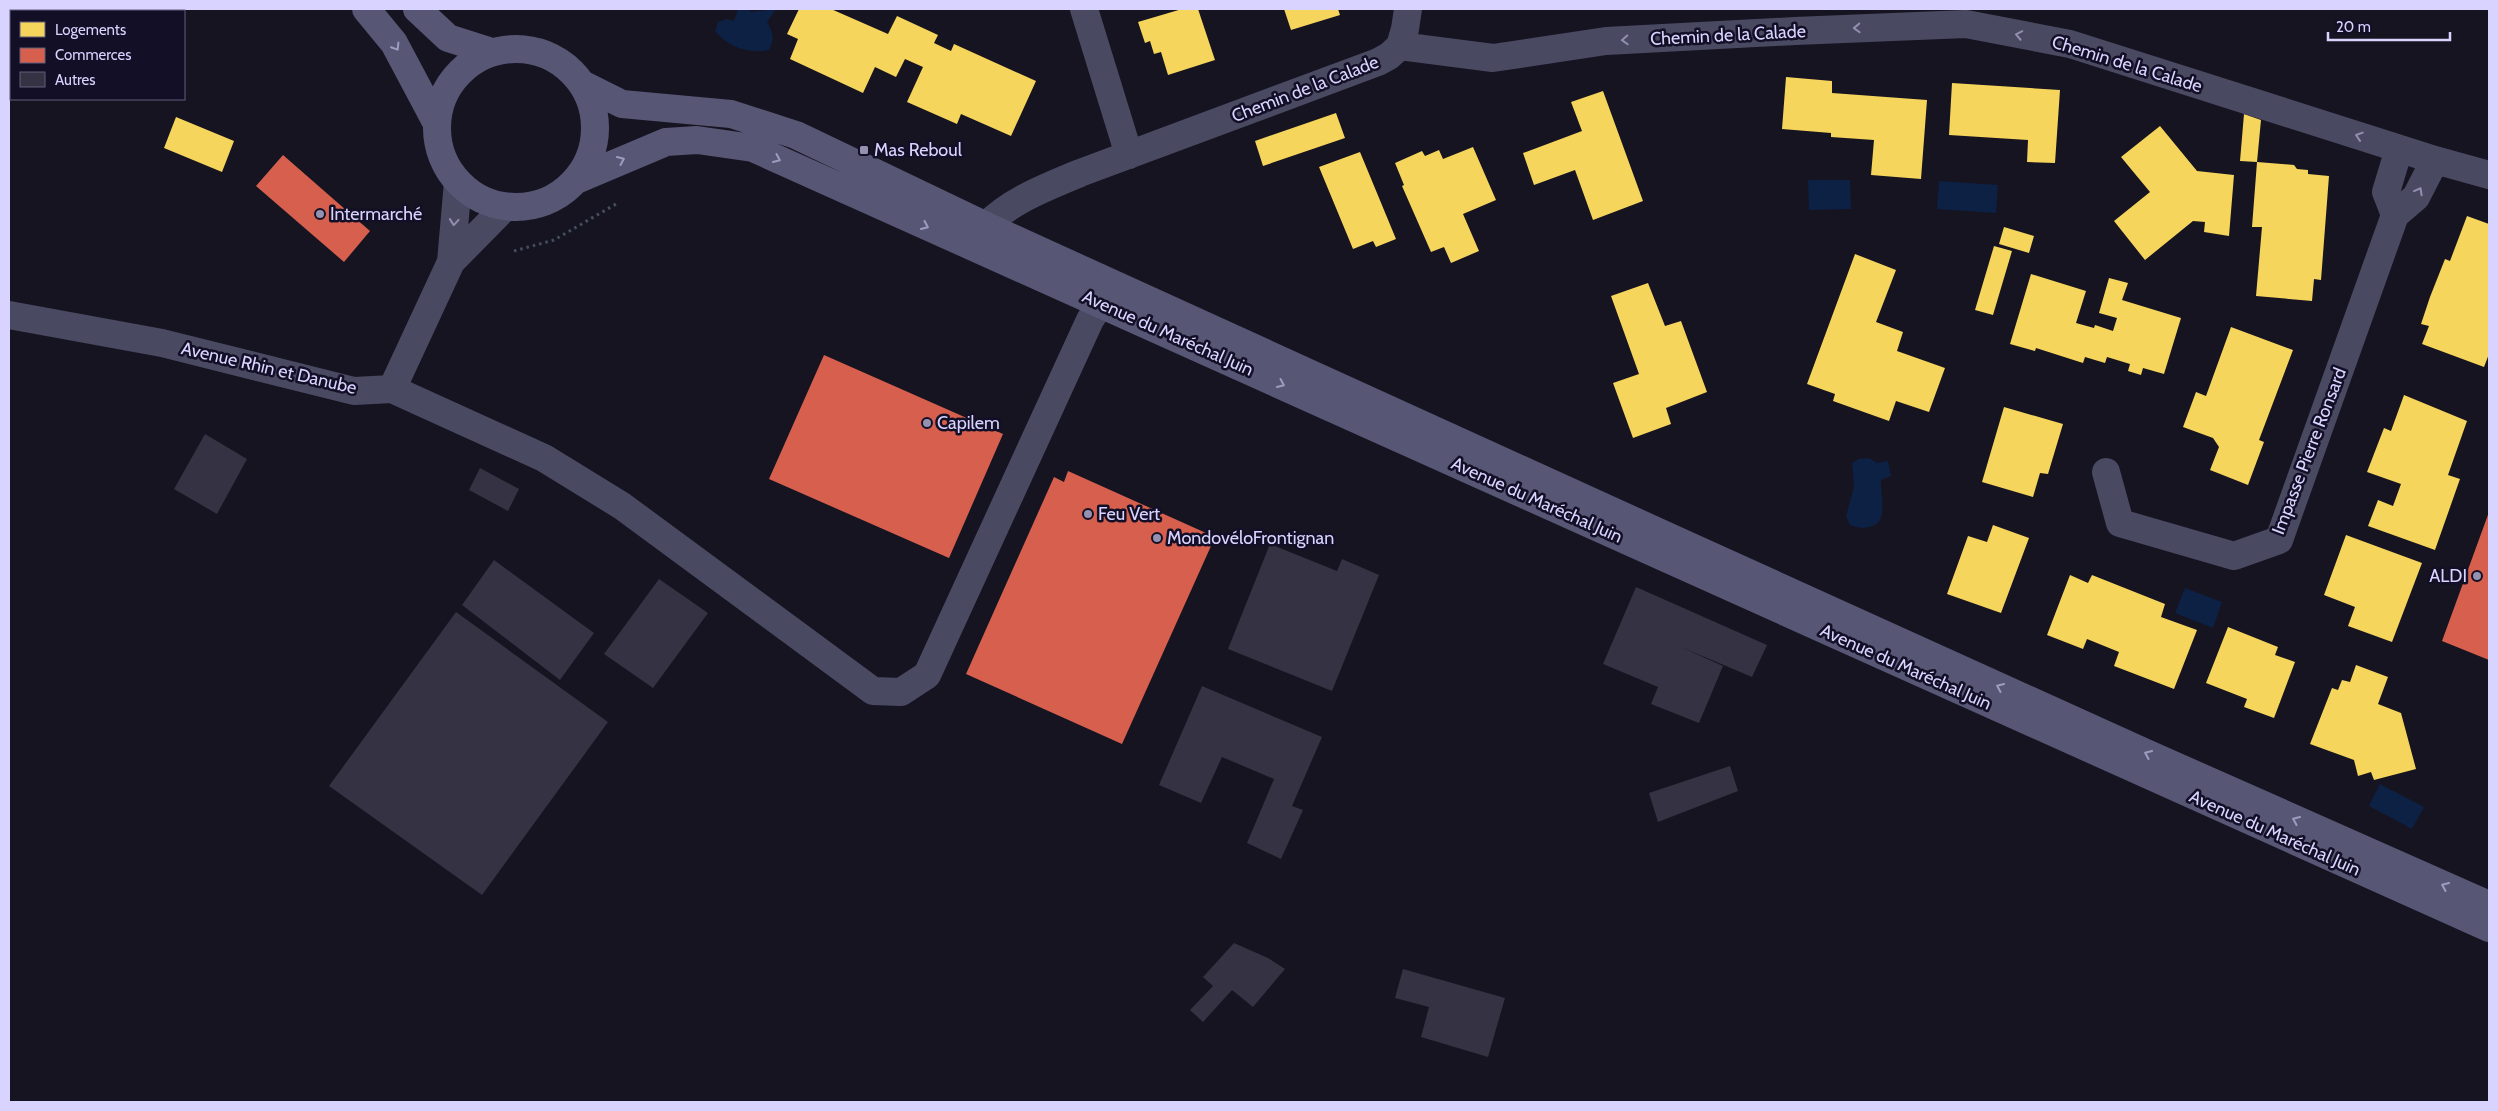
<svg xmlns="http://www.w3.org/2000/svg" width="2498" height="1111" viewBox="0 0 2498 1111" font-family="Cabin,sans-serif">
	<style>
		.water { fill: #0d2144 }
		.homes { fill: #f6d55c }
		.shops { fill: #d6604d }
		.building { fill: #343243 }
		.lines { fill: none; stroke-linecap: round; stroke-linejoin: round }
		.path { stroke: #44505f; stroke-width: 3; stroke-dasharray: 2.5 4; stroke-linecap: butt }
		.street { stroke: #4a4962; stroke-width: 28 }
		.secondary { stroke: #575674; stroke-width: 28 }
		.oneway { stroke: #928eb0 }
		.oneway2 { stroke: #9e9bc0 }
		.poi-dot { fill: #9591b1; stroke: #130f26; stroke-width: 2 }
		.labels { text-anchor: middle; stroke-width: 5; stroke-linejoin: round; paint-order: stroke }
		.street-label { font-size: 18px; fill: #d9d4ff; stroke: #130f26 }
		.poi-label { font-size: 18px; fill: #d9d4ff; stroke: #130f26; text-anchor: start }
	</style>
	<rect width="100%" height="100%" fill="#161421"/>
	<path class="water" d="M738,9H748L751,12L776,9L767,22C773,32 775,39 769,50C748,54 728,47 715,31L718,22L727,19L734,21Z
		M1808,180H1850L1851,209L1809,210Z
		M1939,181L1998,185L1996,213L1937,209Z
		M1869,458L1877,463L1888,461L1891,476L1881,480C1881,490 1883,502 1882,512C1882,529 1861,530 1850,525L1846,516L1854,487L1852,463L1859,459Z
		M2185,588L2222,602L2213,628L2175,613Z
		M2380,784L2424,807L2412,829L2369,806Z"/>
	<path class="homes" d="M799,9H831L888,34L897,16L938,35L934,43L951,51L954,44L1036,81L1011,136L961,114L957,124L907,102L923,67L905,59L896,77L875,67L863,93L790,59L798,39L787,34Z
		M1182,9H1198L1215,60L1168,75L1161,52L1154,54L1150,41L1145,43L1138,22Z
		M1284,9H1338L1340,15L1291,30Z
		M1786,77L1832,81V93L1927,100L1921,179L1871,175L1874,140L1831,137V133L1782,129Z
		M1952,83L2060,90L2055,163L2027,162L2028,140L1949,135Z
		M1603,91L1643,201L1593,220L1575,170L1534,185L1523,153L1582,131L1571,102Z
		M1336,113L1345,138L1263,166L1255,141Z
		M2244,114L2261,120L2257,162L2240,161Z
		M176,117L234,141L222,172L164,148Z
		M2160,126L2197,171L2234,175L2229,236L2204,232L2205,222L2193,221L2145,260L2114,221L2150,192L2121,157Z
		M1473,147L1496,200L1463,214L1479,251L1451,263L1444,247L1431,252L1402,186L1404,185L1395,163L1422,151L1425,156L1439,150L1443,159Z
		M1360,152L1396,239L1376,247L1373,241L1353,249L1319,167Z
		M2257,162L2294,165L2297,169L2308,170V174L2329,176L2321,280L2314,279L2312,301L2256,296L2262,227H2252Z
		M2467,216L2489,224V354L2484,367L2422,344L2429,326L2421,324L2430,297L2445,259L2450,261Z
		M2004,227L2034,236L2029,253L1999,244Z
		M1994,246L2012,251L1993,315L1975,310Z
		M1855,254L1896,270L1876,322L1903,332L1897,351L1945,368L1929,412L1896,401L1889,421L1833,401L1835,394L1807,384Z
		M2031,274L2086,291L2076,323L2094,328L2095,325L2113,331L2117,318L2099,313L2109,278L2128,283L2122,300L2181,318L2164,374L2143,368L2141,375L2128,371L2130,364L2107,357L2105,363L2085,357L2083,363L2036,348L2035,351L2010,344Z
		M1648,283L1665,326L1681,321L1707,392L1666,408L1671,424L1633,438L1613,383L1639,374L1611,296Z
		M2231,327L2293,350L2259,440L2264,442L2248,485L2210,470L2219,447L2213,438L2183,427L2196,392L2206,396Z
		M2404,395L2467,421L2448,475L2460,479L2435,550L2368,526L2378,500L2393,506L2401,484L2367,472L2384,428L2391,431Z
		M2004,407L2063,424L2048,474L2040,473L2033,497L1982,482Z
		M1993,525L2029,538L2001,613L1947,594L1968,536L1987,542Z
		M2346,535L2422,563L2392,642L2348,626L2355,607L2324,595Z
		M2070,575L2088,583L2092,575L2165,604L2161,617L2197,630L2174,689L2114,666L2119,652L2087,639L2083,649L2047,635Z
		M2228,627L2278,647L2275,655L2295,662L2274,718L2244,707L2247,699L2206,683Z
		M2356,665L2388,677L2378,704L2401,713L2416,769L2374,780L2371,772L2358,776L2354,760L2310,744L2332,688L2338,690L2342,680L2350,682Z"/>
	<path class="shops" d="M283,155L370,231L344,262L256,186Z
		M824,355L1003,434L949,558L769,479Z
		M1068,471L1206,533L1202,541L1211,546L1122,744L966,674L1054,477L1064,482Z
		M2489,512V660L2442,641Z"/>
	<path class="building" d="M205,434L247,459L217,514L174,489Z
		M480,468L519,489L508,511L469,490Z
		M1270,544L1337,571L1342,559L1379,575L1332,691L1228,649Z
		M494,560L594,633L560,680L462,605Z
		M659,579L708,613L653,688L604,654Z
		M1636,587L1767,645L1752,677L1681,647L1723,666L1699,723L1651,704L1658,687L1603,664Z
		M456,612L608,722L482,895L329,786Z
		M1202,686L1322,737L1292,806L1303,810L1281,859L1247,843L1274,779L1222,757L1201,803L1159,785Z
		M1730,766L1738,791L1658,822L1649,793Z
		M1234,943L1268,958L1285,969L1253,1007L1232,990L1203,1022L1190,1010L1213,986L1203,977Z
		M1403,969L1505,998L1488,1057L1421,1037L1429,1007L1395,998Z"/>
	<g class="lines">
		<path class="path" d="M514,251L554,240L616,204"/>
		<path class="street" d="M1084,9L1129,155
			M1400,46L1405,29L1408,9
			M2395,215L2386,192L2399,149
			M986,226C1011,200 1047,187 1080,173L1378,62L1389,56L1400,46L1493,58L1606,41L1795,31L1966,24L2070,44L2435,160L2489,175
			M451,262L458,182
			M9,315L162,343L354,391L392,389L451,262L505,207
			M392,389L544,458L622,506L873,691L901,692L927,675L1090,320L1101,303
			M2106,472L2120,523L2234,556L2279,540L2395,215L2416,197L2435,160"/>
		<path class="secondary" d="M366,9L394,43L436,122
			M417,9L448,38L492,52
			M437 128a79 79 0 1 1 158 0a79 79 0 1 1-158 0Z
			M582,84L622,104L731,114L796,135L986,226L1678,541L2146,753L2489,905
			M576,180L666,142L697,140L753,148L2489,928"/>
	</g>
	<defs><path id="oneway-chevron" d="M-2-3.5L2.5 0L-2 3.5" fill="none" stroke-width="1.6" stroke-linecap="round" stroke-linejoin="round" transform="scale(1.25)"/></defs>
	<g class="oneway">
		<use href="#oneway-chevron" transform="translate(1857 28) rotate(178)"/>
		<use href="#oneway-chevron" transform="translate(2019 35) rotate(-169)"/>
		<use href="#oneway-chevron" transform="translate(1625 40) rotate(177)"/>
		<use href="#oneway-chevron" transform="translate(2359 136) rotate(-162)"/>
		<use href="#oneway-chevron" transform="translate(2419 191) rotate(-61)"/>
		<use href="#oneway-chevron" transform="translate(454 222) rotate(95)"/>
	</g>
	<g class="oneway2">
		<use href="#oneway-chevron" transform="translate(396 47) rotate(58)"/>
		<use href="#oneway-chevron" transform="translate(777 159) rotate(24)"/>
		<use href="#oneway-chevron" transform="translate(621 160) rotate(-24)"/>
		<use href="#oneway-chevron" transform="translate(925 226) rotate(24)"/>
		<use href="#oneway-chevron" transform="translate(1281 384) rotate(24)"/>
		<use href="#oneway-chevron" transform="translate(2000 687) rotate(-156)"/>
		<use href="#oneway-chevron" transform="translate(2148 754) rotate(-156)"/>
		<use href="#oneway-chevron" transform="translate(2296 820) rotate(-156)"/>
		<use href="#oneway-chevron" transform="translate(2445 886) rotate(-156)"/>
	</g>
	<g class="poi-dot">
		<rect x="859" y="145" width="10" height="10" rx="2.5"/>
		<circle cx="320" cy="214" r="5"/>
		<circle cx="927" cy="423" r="5"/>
		<circle cx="1088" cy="514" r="5"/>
		<circle cx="1157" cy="538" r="5"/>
		<circle cx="2477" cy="576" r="5"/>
	</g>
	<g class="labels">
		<g class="street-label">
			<text transform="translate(1728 35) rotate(-3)" y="6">Chemin de la Calade</text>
			<text transform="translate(2127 64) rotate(17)" y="6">Chemin de la Calade</text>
			<text transform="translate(1305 89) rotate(-21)" y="6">Chemin de la Calade</text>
			<text transform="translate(1168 333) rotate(24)" y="6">Avenue du Maréchal Juin</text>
			<text transform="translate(269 368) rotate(13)" y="6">Avenue Rhin et Danube</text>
			<text transform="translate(2309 451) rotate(-69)" y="6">Impasse Pierre Ronsard</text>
			<text transform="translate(1537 500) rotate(24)" y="6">Avenue du Maréchal Juin</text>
			<text transform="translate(1906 667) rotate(24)" y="6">Avenue du Maréchal Juin</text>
			<text transform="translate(2275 833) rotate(24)" y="6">Avenue du Maréchal Juin</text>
		</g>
		<g class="poi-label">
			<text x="874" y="156">Mas Reboul</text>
			<text x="330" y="220">Intermarché</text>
			<text x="937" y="429">Capilem</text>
			<text x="1098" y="520">Feu Vert</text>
			<text x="1167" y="544">MondovéloFrontignan</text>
			<text x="2467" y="582" text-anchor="end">ALDI</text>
		</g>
	</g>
	<rect width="2498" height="1111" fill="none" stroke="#d9d4ff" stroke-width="20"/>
	<rect x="10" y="10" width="175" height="90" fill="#130f26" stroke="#625e7d"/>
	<rect x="20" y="22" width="25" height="15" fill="#f6d55c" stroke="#625e7d"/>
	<text x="55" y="35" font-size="15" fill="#d9d4ff">Logements</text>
	<rect x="20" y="48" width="25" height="15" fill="#d6604d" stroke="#625e7d"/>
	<text x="55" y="60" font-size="15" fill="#d9d4ff">Commerces</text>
	<rect x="20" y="72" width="25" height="15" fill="#343243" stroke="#625e7d"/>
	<text x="55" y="85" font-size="15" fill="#d9d4ff">Autres</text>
	<path d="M2328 32v8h122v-8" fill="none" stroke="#d9d4ff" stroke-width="2.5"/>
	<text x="2336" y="32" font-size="15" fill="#d9d4ff" stroke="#130f26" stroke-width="4" paint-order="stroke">20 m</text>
</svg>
